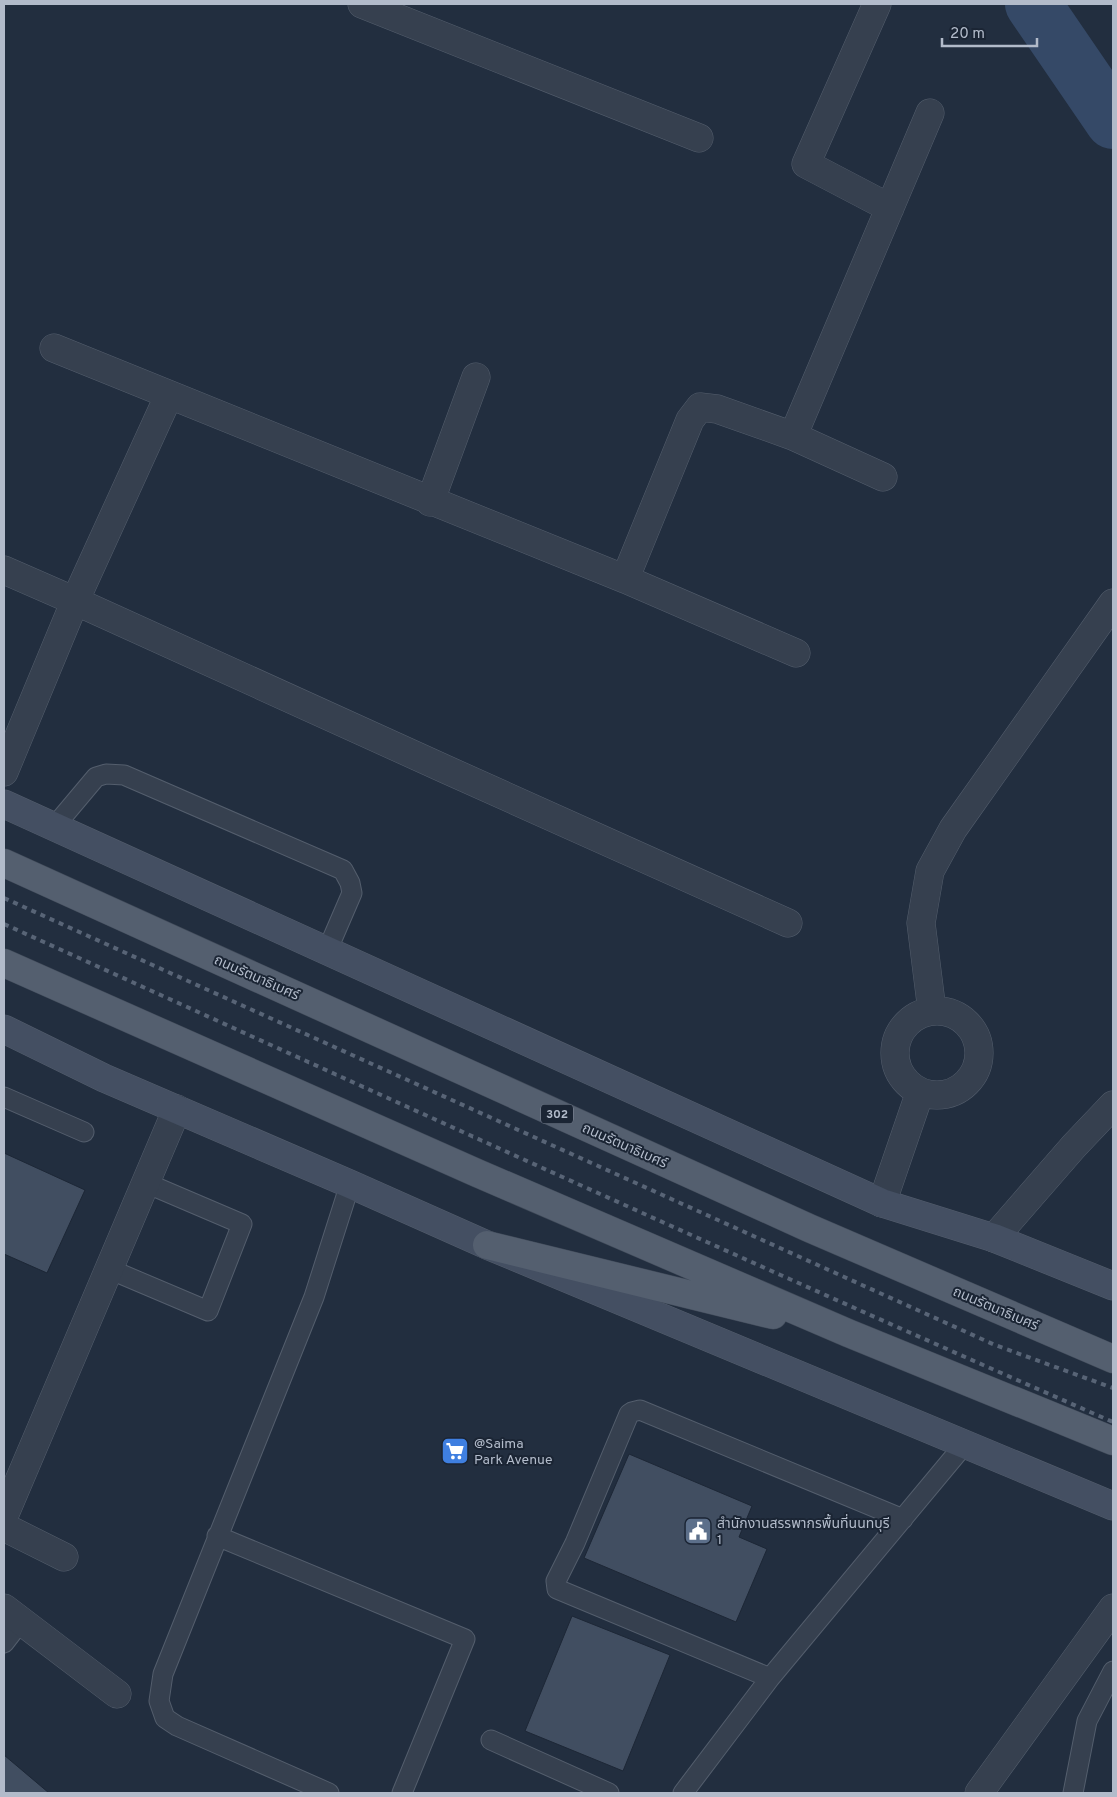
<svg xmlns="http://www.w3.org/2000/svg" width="1117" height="1797" viewBox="0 0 1117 1797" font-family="Overpass,'Noto Sans Thai',sans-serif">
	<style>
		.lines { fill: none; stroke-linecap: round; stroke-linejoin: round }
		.river { stroke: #354967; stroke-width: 56 }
		.building { fill: #414e61; stroke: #1d2736 }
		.lane-casing { stroke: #545e6d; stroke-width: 21 }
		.street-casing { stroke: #545e6d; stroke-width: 29 }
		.secondary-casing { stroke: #545e6d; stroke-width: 29 }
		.primary-casing { stroke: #3f4958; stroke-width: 29 }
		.lane { stroke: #36404f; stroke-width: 19 }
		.street { stroke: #36404f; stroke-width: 28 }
		.secondary { stroke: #444f62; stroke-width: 28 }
		.primary { stroke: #545f6f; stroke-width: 28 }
		.rail { stroke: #586476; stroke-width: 4; stroke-dasharray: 5 5; stroke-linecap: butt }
		.labels { text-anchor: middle; stroke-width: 4; stroke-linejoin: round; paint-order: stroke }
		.shield { fill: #1b2534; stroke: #858e9d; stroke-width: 1 }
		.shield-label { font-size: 12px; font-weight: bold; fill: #b2bbca }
		.street-label { font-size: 14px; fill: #b2bbca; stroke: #1b2534 }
		.poi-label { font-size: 14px; fill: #b2bbca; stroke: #1b2534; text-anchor: start }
	</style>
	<rect width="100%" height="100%" fill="#222e3f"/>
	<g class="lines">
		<path class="river" d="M1033,4L1113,121"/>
	</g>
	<path class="building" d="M4,1153L85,1190L47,1273L4,1254Z
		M629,1454L752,1506L739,1537L767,1549L736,1622L584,1558Z
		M572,1616L670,1655L623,1771L525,1731Z
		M4,1755L49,1793H4Z"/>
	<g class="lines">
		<g class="lane-casing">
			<path id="lane" d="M54,827L96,777L106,774L124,775L343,870L350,883L352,893L327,951
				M4,1097L84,1132
				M109,1269L208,1311L242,1224L146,1183
				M217,1536L465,1639L402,1793
				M4,1643L21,1621
				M770,1678L557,1589L556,1581L575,1543L629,1414L632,1412L640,1410L903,1519
				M491,1740L609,1793
				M329,1793L177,1726L165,1718L159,1701L163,1674L314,1297L350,1184
				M683,1793L770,1678L964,1445
				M1073,1793L1087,1721L1113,1671"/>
		</g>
		<g class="street-casing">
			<path id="street" d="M362,4L699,138
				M877,4L806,164L890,208
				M54,348L625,579L796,653
				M793,436L930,113
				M430,502L476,377
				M4,570L75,601L445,769L788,923
				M625,579L690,420L700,407L717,409L793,436L883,477
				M4,772L75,601L169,395
				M895 1053a42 42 0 1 1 84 0a42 42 0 1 1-84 0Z
				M932,1011L921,923L930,871L953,829L1113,603
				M882,1203L920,1092
				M994,1238L1074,1146L1113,1105
				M4,1516L177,1109
				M4,1527L64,1557
				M4,1608L117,1694
				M979,1793L1113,1608"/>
		</g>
		<g class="secondary-casing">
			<path id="secondary" d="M4,804L882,1203L994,1238L1113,1286
				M4,1029L104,1078L350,1184L487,1245L1113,1506"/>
		</g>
		<g class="primary-casing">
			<path id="primary" d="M4,863L809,1228L1113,1359
				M4,963L477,1173L848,1333L1113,1441
				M487,1245L773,1315"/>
		</g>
		<use href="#lane" class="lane"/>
		<use href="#street" class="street"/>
		<use href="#secondary" class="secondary"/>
		<use href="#primary" class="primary"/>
		<path class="rail" d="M4,898L995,1345L1113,1388
			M4,924C373,1091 742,1260 1113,1422"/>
	</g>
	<defs>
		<g id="supermarket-square" transform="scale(1.4375)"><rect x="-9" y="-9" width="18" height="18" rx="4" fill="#3f7fe0" stroke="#1b2534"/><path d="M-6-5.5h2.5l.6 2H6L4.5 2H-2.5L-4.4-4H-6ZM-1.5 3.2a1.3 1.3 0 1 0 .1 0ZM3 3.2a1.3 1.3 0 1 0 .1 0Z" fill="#fff"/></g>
		<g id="civic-square" transform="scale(1.4375)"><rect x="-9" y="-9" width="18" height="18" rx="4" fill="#5c6f8a" stroke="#1b2534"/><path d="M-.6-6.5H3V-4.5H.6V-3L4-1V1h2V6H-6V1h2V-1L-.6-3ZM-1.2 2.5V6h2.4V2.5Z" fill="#fff"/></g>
	</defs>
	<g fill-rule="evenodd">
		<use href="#supermarket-square" x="455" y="1451"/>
		<use href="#civic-square" x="698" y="1531"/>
	</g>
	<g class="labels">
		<rect class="shield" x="541" y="1104.5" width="32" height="19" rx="4"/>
		<g class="shield-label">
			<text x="557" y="1118">302</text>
		</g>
		<g class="street-label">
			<text transform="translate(257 977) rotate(24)" y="5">ถนนรัตนาธิเบศร์</text>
			<text transform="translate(625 1145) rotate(24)" y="5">ถนนรัตนาธิเบศร์</text>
			<text transform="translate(996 1308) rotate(23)" y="5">ถนนรัตนาธิเบศร์</text>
		</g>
		<g class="poi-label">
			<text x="474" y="1448">@Saima<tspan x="474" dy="16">Park Avenue</tspan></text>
			<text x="717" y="1528">สำนักงานสรรพากรพื้นที่นนทบุรี<tspan x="717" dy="16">1</tspan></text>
		</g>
	</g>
	<rect width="1117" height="1797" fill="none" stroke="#b2bbca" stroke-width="10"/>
	<path d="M942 38v8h95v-8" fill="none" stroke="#b2bbca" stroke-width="2.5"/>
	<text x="950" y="38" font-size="15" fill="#b2bbca" stroke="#1b2534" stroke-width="4" paint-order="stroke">20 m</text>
</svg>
